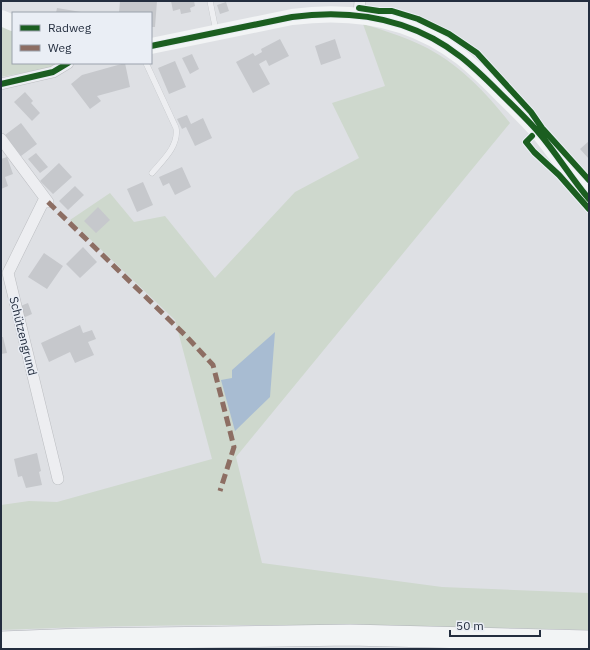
<svg xmlns="http://www.w3.org/2000/svg" width="590" height="650" viewBox="0 0 590 650" font-family="'IBM Plex Sans',sans-serif">
	<style>
		.green { fill: #ced8cd }
		.water { fill: #a8bcd2 }
		.building { fill: #c6c8cc }
		.lines { fill: none; stroke-linecap: round; stroke-linejoin: round }
		.service-casing { stroke: #bcbec2; stroke-width: 6 }
		.minor-casing { stroke: #bcbec2; stroke-width: 12 }
		.motorway-casing { stroke: #b0b3b9; stroke-width: 22 }
		.service { stroke: #edeef1; stroke-width: 5.5 }
		.minor { stroke: #edeef1; stroke-width: 11 }
		.secondary { stroke: #f2f4f5; stroke-width: 16 }
		.motorway { stroke: #f2f4f5; stroke-width: 21 }
		.quiet { stroke: #8d6e63; stroke-width: 5; stroke-dasharray: 10 5; stroke-linecap: butt }
		.cycleway-casing { stroke: #eaeef5; stroke-width: 8 }
		.cycleway { stroke: #1b5e20; stroke-width: 6 }
		.labels { text-anchor: middle; stroke-width: 3; stroke-linejoin: round; paint-order: stroke }
		.street-label { font-size: 12px; fill: #232d3e; stroke: #eaeef5 }
	</style>
	<rect width="100%" height="100%" fill="#dee0e4"/>
	<path class="green" d="M363,24C383,30 402,36 421,45C457,62 485,91 510,123L236,457L262,563L442,587L589,593V630C393,626 197,621 1,630V505L29,501L57,502L212,459L175,320L70,220L110,193L134,222L165,216L215,278L295,192L359,158L332,103L385,86Z
		M1,26L13,31V63H60L49,68L1,77Z"/>
	<path class="water" d="M275,332L270,397L235,431L221,380L232,378V370Z"/>
	<path class="building" d="M120,1H157L155,27H151V13H119Z
		M171,1H194L195,6L190,8L191,12L181,14L180,9L173,11Z
		M226,2L229,11L220,14L217,5Z
		M57,8L81,12V13H56Z
		M280,39L289,56L269,66L266,60L259,64L270,84L253,93L236,62L253,53L255,56L262,52L261,49Z
		M335,39L341,58L321,65L315,46Z
		M192,54L199,69L190,74L182,58Z
		M175,61L186,87L169,94L158,68Z
		M125,63L130,87L97,96L101,101L90,109L71,84L82,75Z
		M25,92L33,101L31,103L40,113L32,121L14,102Z
		M187,115L191,124L203,118L212,138L195,146L186,127L182,129L177,119Z
		M21,123L37,144L21,156L5,135Z
		M589,141V159L580,149Z
		M36,153L48,167L40,173L28,159Z
		M7,157L13,174L5,177L8,186L1,189V159Z
		M59,163L72,177L53,194L40,181Z
		M182,167L191,187L175,195L169,183L163,186L159,177Z
		M143,182L153,205L137,212L127,189Z
		M75,186L84,195L68,210L59,201Z
		M98,207L110,220L96,233L84,221Z
		M83,247L97,262L80,278L66,264Z
		M44,253L63,266L47,289L28,277Z
		M28,303L32,314L23,318L18,307Z
		M80,325L83,333L92,330L96,339L88,342L94,355L75,363L70,352L49,362L41,343Z
		M1,337H3L7,353L1,354Z
		M37,453L41,471L39,472L42,485L26,488L22,476L18,477L14,459Z"/>
	<g class="lines">
		<g class="service-casing">
			<path id="service" d="M210,1L216,31
				M146,63L176,128C179,146 163,160 152,173"/>
		</g>
		<g class="minor-casing">
			<path id="minor" d="M359,15L360,1
				M1,84L53,72L68,63
				M1,139L48,202
				M45,198L8,273L58,479"/>
		</g>
		<g class="motorway-casing">
			<path id="motorway" d="M1,642L79,639L350,635L589,641"/>
		</g>
		<use href="#service" class="service"/>
		<use href="#minor" class="minor"/>
		<path class="secondary" d="M1,18L13,23
			M151,46L292,17C353,9 411,18 461,57C475,68 487,80 499,92C513,106 527,119 539,133C557,154 571,178 589,199"/>
		<use href="#motorway" class="motorway"/>
		<path class="quiet" d="M48,202L187,337L213,365L234,447L220,491"/>
		<g class="cycleway-casing">
			<path id="cycleway" d="M359,8L379,11H392L418,19L449,34L477,53L531,112L542,128L589,180
				M151,46L292,17C353,9 411,18 461,57C475,68 487,80 499,92C513,106 527,119 539,133C557,154 571,178 589,199
				M1,84L53,72L68,63
				M532,136L526,142L534,152L559,175L589,209"/>
		</g>
		<use href="#cycleway" class="cycleway"/>
	</g>
	<g class="labels">
		<g class="street-label">
			<text transform="translate(23 336) rotate(76)" y="4">Schützengrund</text>
		</g>
	</g>
	<rect width="590" height="650" fill="none" stroke="#232d3e" stroke-width="4"/>
	<rect x="12" y="12" width="140" height="52" fill="#eaeef5" stroke="#9aa1ac"/>
	<rect x="20" y="25" width="20" height="6" fill="#1b5e20" stroke="#9aa1ac"/>
	<text x="48" y="32" font-size="12" fill="#232d3e">Radweg</text>
	<rect x="20" y="45" width="20" height="6" fill="#8d6e63" stroke="#9aa1ac"/>
	<text x="48" y="52" font-size="12" fill="#232d3e">Weg</text>
	<path d="M450 630v6h90v-6" fill="none" stroke="#232d3e" stroke-width="2"/>
	<text x="456" y="630" font-size="12" fill="#232d3e" stroke="#eaeef5" stroke-width="3" paint-order="stroke">50 m</text>
</svg>
